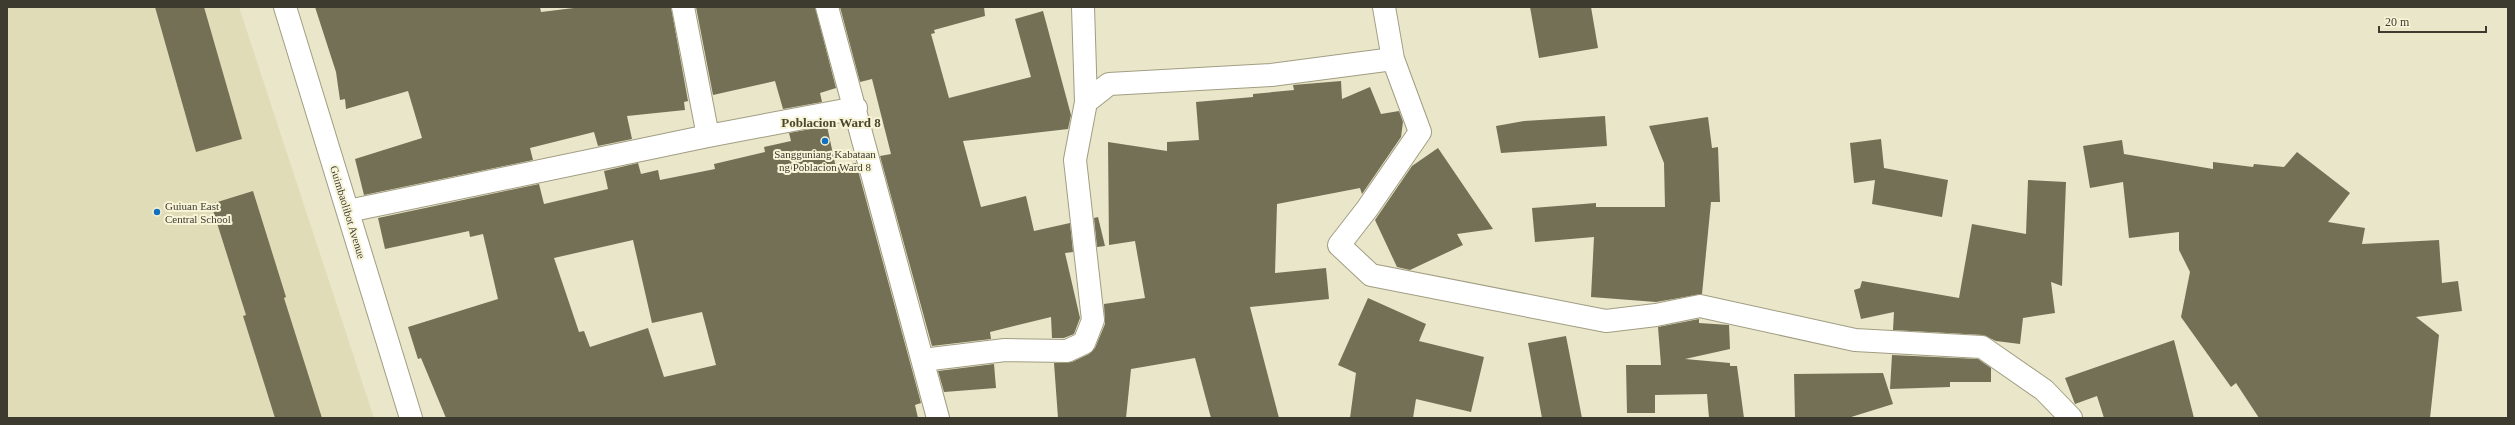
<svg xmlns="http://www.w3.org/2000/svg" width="2515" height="425" viewBox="0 0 2515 425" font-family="Georgia,serif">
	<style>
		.built { fill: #e1dcb8 }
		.building { fill: #737056; fill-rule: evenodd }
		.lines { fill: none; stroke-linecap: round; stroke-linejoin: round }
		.minor-casing { stroke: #a19d82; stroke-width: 24 }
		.minor { stroke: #fff; stroke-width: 22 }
		.poi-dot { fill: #1171bd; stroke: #f7f4d7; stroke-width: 1.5 }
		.labels { text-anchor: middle; stroke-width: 4; stroke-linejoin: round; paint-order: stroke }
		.poi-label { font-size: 11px; fill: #3d3b30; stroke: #f7f4d7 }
		.street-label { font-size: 11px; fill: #3d3b30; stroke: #f7f4d7 }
		.quarter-label { font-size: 13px; font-weight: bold; fill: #4b472f; stroke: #f7f4d7 }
	</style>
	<rect width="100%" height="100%" fill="#eae6ca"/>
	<path class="built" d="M7,7H239L374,418H7Z"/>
	<path class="building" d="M155,7H204L242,139L196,152Z
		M315,7H540L541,12L582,7H671L688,101L684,102L685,110L627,116L632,139L598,146L594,132L530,148L533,160L364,195L355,159L422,138L408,91L346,109L345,99L340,100L336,72Z
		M696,7H815L836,88L820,93L822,102L783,109L775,81L713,95Z
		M840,7H984L985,16L934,30L935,33L931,34L949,98L1031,77L1015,19L1043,11L1071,115L1068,129L963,141L981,207L1026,196L1034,231L1070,223L1073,252L1065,253L1080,318L1074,334L1064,338H1052L1051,317L990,332L991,339L932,346L880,156L891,154L872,79L860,82Z
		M1530,7H1591L1598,48L1539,58Z
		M1341,81L1342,99L1370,87L1381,114L1399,111L1403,122L1401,137L1362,194L1360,188L1277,204L1275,273L1326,268L1329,299L1250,307L1279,418H1211L1195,358L1131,369L1126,418H1058L1054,363L1072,362L1089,354L1095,348L1105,324L1104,304L1145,298L1135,241L1109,245L1108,142L1167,151V142L1199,140L1196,102L1253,97V94L1294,90L1293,85Z
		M1605,116L1607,146L1501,153L1496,126L1524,121Z
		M1708,117L1712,148L1718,147L1720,202H1711L1702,294L1656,302L1591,297L1594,237L1535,242L1532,208L1596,203V207H1665L1664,163L1649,126Z
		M827,126L836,168L856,163L921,403L915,405L918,418H446L421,358L418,359L408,327L498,299L483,234L470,237L469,231L385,249L378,218L539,184L544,204L608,189L604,171L638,163L641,174L658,170L660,180L715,169L714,164L765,152L764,147L791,141L789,133ZM633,240L652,323L702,312L716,365L664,377L648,328L590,347L584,331L579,332L554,258Z
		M1881,139L1884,168L1948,180L1942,217L1872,204L1875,180L1854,183L1850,143Z
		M2122,140L2124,154L2213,169V162L2253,167L2254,164L2284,167L2297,152L2350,193L2328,222L2365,228L2362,244L2439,240L2442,283L2458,281L2462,311L2416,317L2439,335L2430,418H2259L2236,383L2231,387L2181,317L2190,272L2179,250V232L2129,238L2123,182L2090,188L2083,146Z
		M1438,148L1493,229L1457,234L1463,245L1410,270L1397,267L1375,220L1412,166Z
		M2028,180L2066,182L2062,286L2051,282L2055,313L2023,318L2020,344L1996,341L1983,335L1893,330L1894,312L1861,319L1854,290L1860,288L1862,281L1959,298L1972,224L2026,234Z
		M253,191L286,297L284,298L322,418H275L243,316L246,315L211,204Z
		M1098,217L1105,246L1097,247L1094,218Z
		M1368,298L1426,324L1419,341L1484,357L1471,412L1416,399L1413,418H1350L1356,373L1338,365Z
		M1699,319V323L1729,325L1730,349L1685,359L1730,363V366H1737L1744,418H1709L1707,394L1655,395V413H1627L1626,365H1661L1658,327Z
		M1566,336L1582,418H1542L1528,343Z
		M2174,340L2194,418H2104L2097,396L2075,404L2065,378Z
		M1892,355L1978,359L1991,368V382H1950V387L1890,389Z
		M994,364L996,388L944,392L938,371Z
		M1883,373L1893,404L1848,418H1795L1794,374Z"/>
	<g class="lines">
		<g class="minor-casing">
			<path id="minor" d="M285,7L411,418
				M683,7L708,136
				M827,7L938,418
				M1083,7L1086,102
				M1384,7L1393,59L1420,132L1367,209L1339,245L1371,275L1606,321L1656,315L1700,306L1855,340L1982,347L2044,390L2071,418
				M348,211L708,136L856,108
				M923,360L1005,350L1067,351L1084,343L1093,320L1075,160L1086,102L1109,84L1271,75L1393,59"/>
		</g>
		<use href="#minor" class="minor"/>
	</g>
	<g class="poi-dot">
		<circle cx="825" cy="141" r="4"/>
		<circle cx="157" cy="212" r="4"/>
	</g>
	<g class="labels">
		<g class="poi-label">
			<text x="825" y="158">Sangguniang Kabataan<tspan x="825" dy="13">ng Poblacion Ward 8</tspan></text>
			<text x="165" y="210" text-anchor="start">Guiuan East<tspan x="165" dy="13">Central School</tspan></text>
		</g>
		<g class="street-label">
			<text transform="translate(348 212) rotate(73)" y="4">Guimbaolibot Avenue</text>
		</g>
		<g class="quarter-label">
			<text x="831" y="127">Poblacion Ward 8</text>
		</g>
	</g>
	<rect width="2515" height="425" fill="none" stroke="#3d3b30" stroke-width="16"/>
	<path d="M2379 26v6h107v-6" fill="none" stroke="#3d3b30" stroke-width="2"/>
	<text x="2385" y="26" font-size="12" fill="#3d3b30" stroke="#f7f4d7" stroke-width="3" paint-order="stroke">20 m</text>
</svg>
